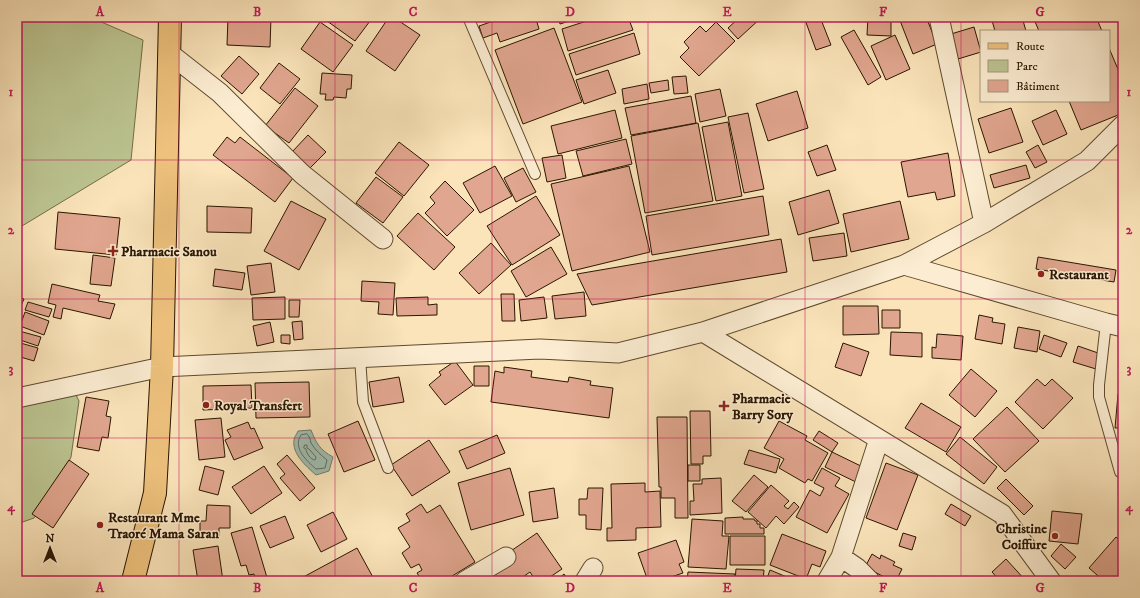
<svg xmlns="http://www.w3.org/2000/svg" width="1140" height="598" viewBox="0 0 1140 598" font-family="'IM FELL DW Pica',serif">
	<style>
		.green { fill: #bcc591; stroke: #736e48 }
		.water { fill: #9fbeb2; stroke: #707b6b }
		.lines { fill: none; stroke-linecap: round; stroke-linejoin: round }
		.shore { stroke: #646a59; stroke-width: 1 }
		.building { fill: #e1a68f; stroke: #2a1600 }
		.lane-casing { stroke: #5e4a2e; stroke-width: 12 }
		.street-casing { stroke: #5e4a2e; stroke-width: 21 }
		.primary-casing { stroke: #2a1600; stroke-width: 24 }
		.lane { stroke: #fcedd2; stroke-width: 10 }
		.street { stroke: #fcedd2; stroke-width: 19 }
		.primary { stroke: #eec27d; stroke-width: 22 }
		.grid { fill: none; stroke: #c2185b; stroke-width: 1; stroke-opacity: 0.55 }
		.poi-dot { fill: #8f2418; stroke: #fcedd2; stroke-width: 1.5 }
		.labels { text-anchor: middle; stroke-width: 3; stroke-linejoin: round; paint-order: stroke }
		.poi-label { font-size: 14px; font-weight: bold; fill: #2a1600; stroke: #fcedd2; text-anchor: start }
		.neatline { fill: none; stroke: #c2185b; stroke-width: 1.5 }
		.grid-label { font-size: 13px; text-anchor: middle; font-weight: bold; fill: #c2185b }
	</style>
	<rect width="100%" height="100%" fill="#fbe4ba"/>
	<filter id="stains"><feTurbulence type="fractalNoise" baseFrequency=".005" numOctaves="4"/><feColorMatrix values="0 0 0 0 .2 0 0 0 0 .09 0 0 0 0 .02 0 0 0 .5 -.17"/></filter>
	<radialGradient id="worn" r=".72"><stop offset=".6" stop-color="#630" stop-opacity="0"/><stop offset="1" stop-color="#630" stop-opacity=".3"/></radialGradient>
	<path class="green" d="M17,17H90L143,40L131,160L17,229Z
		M74,391L79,401L71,457L57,487L34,518L17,524V401Z"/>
	<path class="water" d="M311,430C316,443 320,450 333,457L329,471L316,475C306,466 292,454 294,440C294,437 297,434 298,431Z"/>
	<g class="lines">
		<path class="shore" d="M307,434C310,437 310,439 311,443C315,450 321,455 327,460L325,468L316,469C307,461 292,448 301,435Z
			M305,445H307V448L309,449L316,457L315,460C311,460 306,453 306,449L304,448Z"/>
	</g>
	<path class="building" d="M228,17H271L270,47L227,45Z
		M329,17H373L355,41L327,21Z
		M389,17H393L420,35L395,71L366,51Z
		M505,17H527L529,22L536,19L539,29L500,42L497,33L483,38L479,26Z
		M558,17H582L560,24Z
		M599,17H628L633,30L568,51L562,29Z
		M740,17H762L738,39L728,28Z
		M804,17H820L831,45L816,50Z
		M868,17H891V36L867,35Z
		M901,17H926L937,44L913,54L899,18Z
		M991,17H1022L1026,31H995Z
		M1033,17H1096L1102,31H1039Z
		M320,22L353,45L333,72L301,49Z
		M716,22L735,41L699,76L680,57L689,48L684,42L700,26L706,32Z
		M974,27L981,52L958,59L951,34Z
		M554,28L582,102L523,124L495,50Z
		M854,30L881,77L868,85L841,37Z
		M634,33L640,54L576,75L569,54Z
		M895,35L910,69L886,80L871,46Z
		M1109,48L1123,81V113L1081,130L1069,101H1109Z
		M239,56L259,74L242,94L221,76Z
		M279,63L300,79L280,104L260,88Z
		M608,70L616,93L584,104L576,80Z
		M322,73L352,75L351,89H347L346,98L334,97L333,100H325L326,94H320Z
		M686,76L688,93L674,94L672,77Z
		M668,80L669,90L651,93L649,83Z
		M647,84L649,99L624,104L622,89Z
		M295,88L318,106L289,143L265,126Z
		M720,89L726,116L700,122L695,94Z
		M797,91L808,128L768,141L756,104Z
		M691,96L696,123L631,135L625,108Z
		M1011,108L1023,142L989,153L978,119Z
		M615,110L622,138L558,154L551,126Z
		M1056,110L1067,134L1043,145L1032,121Z
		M748,113L764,189L744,193L728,117Z
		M728,122L742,196L716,201L702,127Z
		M698,123L713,201L645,213L631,136Z
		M308,135L326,152L310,168L292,152Z
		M227,137L235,143L240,137L293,178L275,202L213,155Z
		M626,139L632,164L583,176L576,151Z
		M399,142L429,165L404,196L375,173Z
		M827,145L836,170L817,176L808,152Z
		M1038,145L1047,162L1035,168L1026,152Z
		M948,153L955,196L937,200L935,192L908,197L901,162Z
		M562,155L566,178L547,182L542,158Z
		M1026,165L1030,178L994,188L990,175Z
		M495,166L512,196L480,213L463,183Z
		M629,166L650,252L572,271L551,184Z
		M523,168L536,192L516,202L504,178Z
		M376,177L403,197L383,223L356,203Z
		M445,181L474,210L447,236L425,213L435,203L430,197Z
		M829,190L839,223L798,235L789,202Z
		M536,196L560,235L512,265L487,226Z
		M763,196L769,235L652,255L646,216Z
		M291,201L326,219L299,270L264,251Z
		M900,201L909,239L851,252L843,214Z
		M207,206L252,208L251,233L207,232Z
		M58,212L120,218L116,255L55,249Z
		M418,213L455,247L434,270L397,236Z
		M844,233L847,256L813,261L809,238Z
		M781,239L787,272L592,305L577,274Z
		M491,243L511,265L479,294L459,273Z
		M551,247L567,274L526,297L511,271Z
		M93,255L115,258L111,286L90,284Z
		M1038,257L1116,270L1114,282L1036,269Z
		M271,263L275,292L251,295L247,266Z
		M215,269L245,273L242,290L213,286Z
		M362,281L395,283L393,315L378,314L379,302L361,301Z
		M52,284L100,295L98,301L115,304L110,319L63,308L61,319L53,317L56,305L48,303Z
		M584,292L586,316L555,319L552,296Z
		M501,294H514L515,321H502Z
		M17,296L24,299L21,306L17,305Z
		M285,297V319L253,320L252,298Z
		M428,297V305L437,304V315L397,316L396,298Z
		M544,297L547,318L521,321L519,300Z
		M289,300H300L299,317H289Z
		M28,302L52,309L49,317L25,310Z
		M843,306H878L879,334L843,335Z
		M882,310H900V328H882Z
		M25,312L49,321L44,335L20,326Z
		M979,315L993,318L992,322L1005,324L1002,344L975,339Z
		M302,321L303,339L294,340L292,322Z
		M270,322L274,342L257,346L253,326Z
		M1018,327L1040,331L1037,352L1014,348Z
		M19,331L41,337L38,346L17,339Z
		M891,332L922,333V357L890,355Z
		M937,334L963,336L961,360L932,358V347L936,348Z
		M281,335H290V344L281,343Z
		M1044,335L1067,343L1061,357L1039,349Z
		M17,342L38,348L34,361L17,356Z
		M843,343L869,352L861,376L835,367Z
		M1078,346L1101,354L1096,369L1073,362Z
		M455,361L473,385L445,405L429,385L441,375L439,372Z
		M474,366H489V386H474Z
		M504,367L532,371L531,377L568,382L569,377L591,381L590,385L613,388L609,418L491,402L495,371L504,373Z
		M971,369L997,391L975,417L949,395Z
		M399,377L404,402L373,407L369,382Z
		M1037,379L1045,386L1052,379L1073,398L1043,429L1015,402Z
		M309,382L310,417L256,418L255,383Z
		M251,385L252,408L203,410V386Z
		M1118,394L1123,395V428H1115Z
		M86,397L109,401L106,416L111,417L108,438L102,437L99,451L77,447Z
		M921,403L961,427L946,452L905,428Z
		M1007,407L1039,441L1005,472L973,439Z
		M690,411H710L711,456H703V464H691Z
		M657,417H687L688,518H675V498H661V487H659Z
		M221,418L225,457L199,460L195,420Z
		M358,421L375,460L344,472L328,434Z
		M779,421L807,436L805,440L828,453L812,481L808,479L805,483L779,468L784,459L764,448Z
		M248,422L251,429L254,428L263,448L234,460L225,440L231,437L227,430Z
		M819,431L838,443L832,452L813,440Z
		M497,435L505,453L467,469L459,451Z
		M960,437L997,467L984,484L946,454Z
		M429,440L450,472L412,496L391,465Z
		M749,450L780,459L776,473L744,464Z
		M832,452L867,469L860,484L825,467Z
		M287,455L315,488L300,501L280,478L285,474L277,464Z
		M69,460L89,474L53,528L32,514Z
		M886,463L918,475L897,530L866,518Z
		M688,465H700V481H688Z
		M205,466L224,471L218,495L199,490Z
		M264,466L282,493L251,514L232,487Z
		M510,468L524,515L471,530L458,483Z
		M822,468L840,478L835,486L849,494L827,533L796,517L810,490L820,496L824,488L814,483Z
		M754,475L768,487L746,512L732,501Z
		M721,478L722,513L690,515V501H694L693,484H702V479Z
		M1006,479L1033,506L1024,515L997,488Z
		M645,483V492L660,491L661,527L636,528V540L607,541V528H612L611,484Z
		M771,485L789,501L784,506L788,509L794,502L799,507L784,524L776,516L766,528L748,512Z
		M554,488L558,518L533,522L529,492Z
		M588,488H603L601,530L586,529V515H579V499H587Z
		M421,504L427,513L440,505L475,562L444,581H422L417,573L422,570L419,564L411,568L402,553L410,547L398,528L410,521L406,514Z
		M951,504L971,516L965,526L945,514Z
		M207,505L230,506V528H219V536H200V521H206Z
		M1052,511L1082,514L1078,544L1049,541Z
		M333,512L347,539L321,552L307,525Z
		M285,516L294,538L270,548L260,526Z
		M743,517V519H754L755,521H757V524H760V528H764V534H725V518Z
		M692,519L723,521L722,536H729L726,569L688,567Z
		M252,527L268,581H256L254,574L249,575L246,565L241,566L231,533Z
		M537,533L562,569L544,581H536L530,572L517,581H511L508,577L503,581H486L514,562L508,553Z
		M903,533L916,537L912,550L899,546Z
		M782,534L826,551L820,567L812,564L806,579L770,565Z
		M730,536H765V565H730Z
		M1116,537L1123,543V571L1115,581H1104L1089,568Z
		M676,540L684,562L679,564L683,573L659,581H648L638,553Z
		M1061,544L1076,557L1065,569L1051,556Z
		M218,546L223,581H198L193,550Z
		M357,548L375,581H296Z
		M872,554L880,559L881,555L895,562L893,565L902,569L896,581H892L865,567Z
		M1006,559L1026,581H1000L992,572Z
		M736,569L764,570L763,581H735Z
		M770,570L794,580L793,581H766Z
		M688,572L735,574L734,581H687Z
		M564,574L569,581H556Z"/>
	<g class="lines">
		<g class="lane-casing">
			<path id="lane" d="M468,17L535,174
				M1106,323L1099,385V397L1120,472
				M360,357L363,402L388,468"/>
		</g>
		<g class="street-casing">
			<path id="street" d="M939,17L984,223
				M169,53L220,93L302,174L383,239
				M904,265L1106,323L1123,327
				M703,332L1002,514L1051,581
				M17,398L162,367L540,349L618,353L703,332L904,265L984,223L1087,161L1123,125
				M841,557L857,568L870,581
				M465,581L506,557
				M585,581L593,568
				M827,581L841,557L879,439"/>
		</g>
		<g class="primary-casing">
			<path id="primary" d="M133,581L155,493L162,367L170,17"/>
		</g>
		<use href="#lane" class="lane"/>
		<use href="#street" class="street"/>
		<use href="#primary" class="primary"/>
	</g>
	<path class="grid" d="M179,17V581M335,17V581M492,17V581M648,17V581M805,17V581M961,17V581M17,160H1123M17,299H1123M17,438H1123"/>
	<g class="poi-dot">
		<path d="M111 245h4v4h4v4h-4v4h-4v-4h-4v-4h4z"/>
		<circle cx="1041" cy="274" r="4"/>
		<circle cx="206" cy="405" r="4"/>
		<path d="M722 400h4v4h4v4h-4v4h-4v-4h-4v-4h4z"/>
		<circle cx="100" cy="525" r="4"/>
		<circle cx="1055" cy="536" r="4"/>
	</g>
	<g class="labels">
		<g class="poi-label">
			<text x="121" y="256">Pharmacie Sanou</text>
			<text x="1049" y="279">Restaurant</text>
			<text x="732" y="403">Pharmacie<tspan x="732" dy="16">Barry Sory</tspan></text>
			<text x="214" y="410">Royal Transfert</text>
			<text x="108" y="522">Restaurant Mme<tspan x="108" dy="16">Traoré Mama Saran</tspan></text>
			<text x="1047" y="533" text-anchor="end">Christine<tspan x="1047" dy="16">Coiffure</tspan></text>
		</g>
	</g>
	<rect width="1140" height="598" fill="none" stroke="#fbe4ba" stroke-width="44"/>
	<rect x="980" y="30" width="130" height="72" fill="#fcedd2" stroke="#a8977e"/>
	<rect x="988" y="43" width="20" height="6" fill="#eec27d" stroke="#a8977e"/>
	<text x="1016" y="50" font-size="12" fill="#2a1600">Route</text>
	<rect x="988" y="60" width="20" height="12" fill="#bcc591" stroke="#a8977e"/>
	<text x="1016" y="70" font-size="12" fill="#2a1600">Parc</text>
	<rect x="988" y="80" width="20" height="12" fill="#e1a68f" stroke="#a8977e"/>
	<text x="1016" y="90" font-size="12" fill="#2a1600">Bâtiment</text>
	<g transform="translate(50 548)" stroke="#fcedd2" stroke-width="3" paint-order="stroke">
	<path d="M0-3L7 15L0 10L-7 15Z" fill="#2a1600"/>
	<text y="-6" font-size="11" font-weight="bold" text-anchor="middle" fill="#2a1600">N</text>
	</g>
	<rect x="22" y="22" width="1096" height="554" class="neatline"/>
	<g class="grid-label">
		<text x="100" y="16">A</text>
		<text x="257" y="16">B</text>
		<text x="413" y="16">C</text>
		<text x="570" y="16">D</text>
		<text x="727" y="16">E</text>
		<text x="883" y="16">F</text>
		<text x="1040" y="16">G</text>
		<text x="11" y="96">1</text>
		<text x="1129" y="96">1</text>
		<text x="11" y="234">2</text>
		<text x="1129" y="234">2</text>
		<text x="11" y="373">3</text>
		<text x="1129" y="373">3</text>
		<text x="11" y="511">4</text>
		<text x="1129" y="511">4</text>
		<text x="100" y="592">A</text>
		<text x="257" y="592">B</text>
		<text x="413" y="592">C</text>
		<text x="570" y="592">D</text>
		<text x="727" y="592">E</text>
		<text x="883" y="592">F</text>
		<text x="1040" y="592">G</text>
	</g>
	<rect width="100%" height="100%" filter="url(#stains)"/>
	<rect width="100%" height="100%" fill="url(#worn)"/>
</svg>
